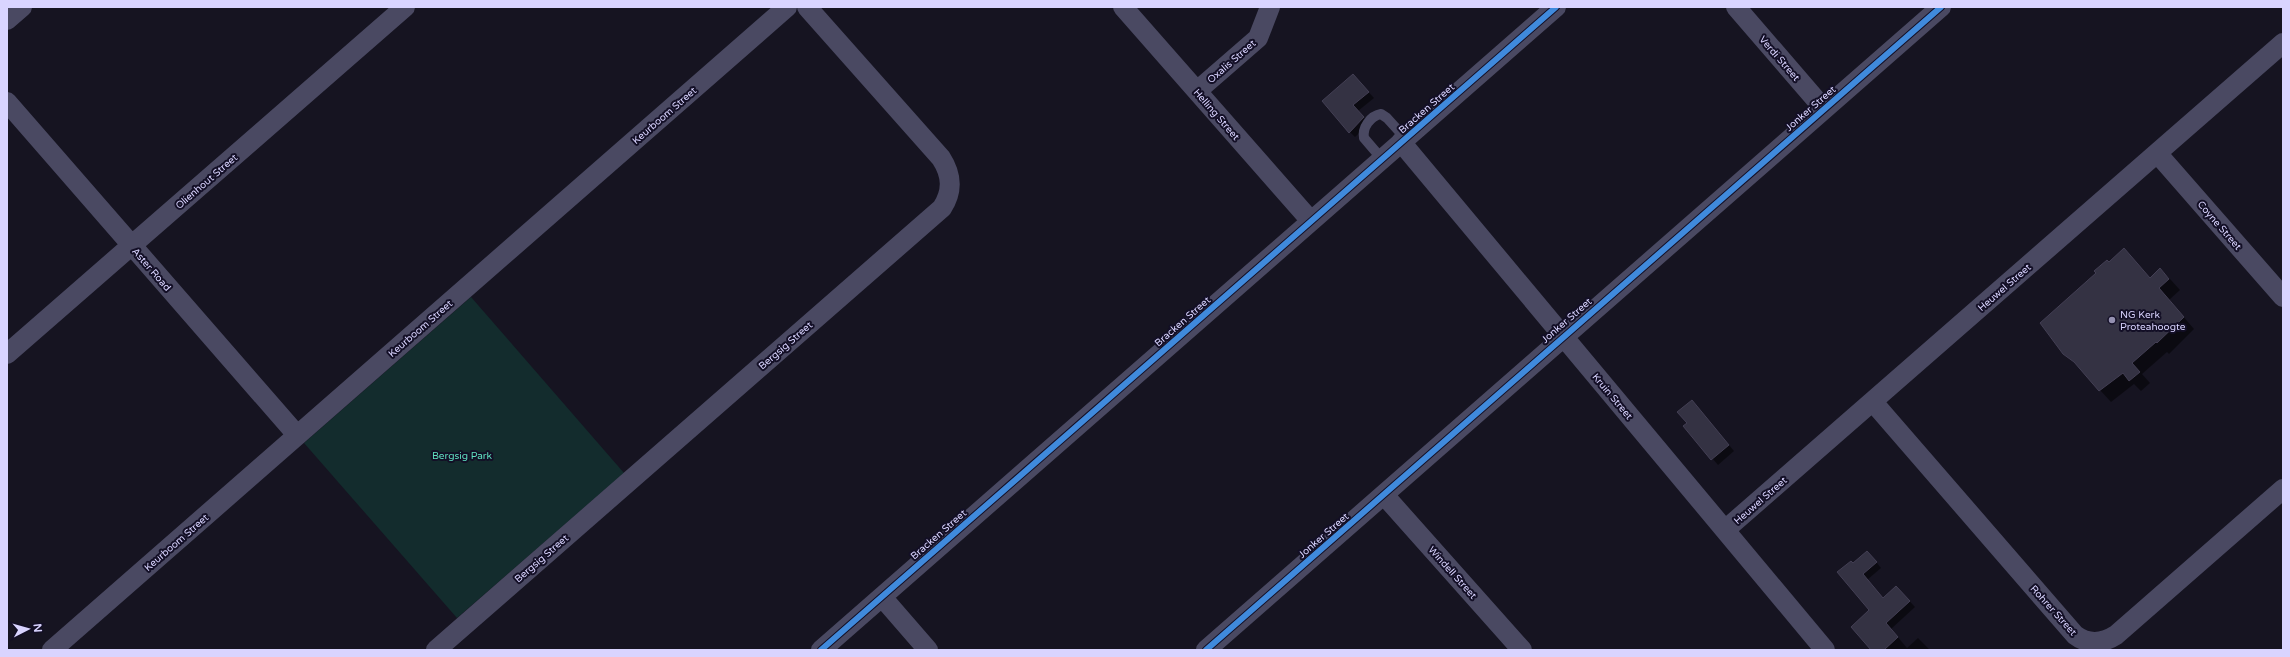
<svg xmlns="http://www.w3.org/2000/svg" width="2290" height="657" viewBox="0 0 2290 657" font-family="'Varela Round',sans-serif">
	<style>
		.green { fill: #132c2d }
		.shadow { fill: #0007 }
		.building { fill: #343243; stroke: #433f54 }
		.lines { fill: none; stroke-linecap: round; stroke-linejoin: round }
		.lane { stroke: #4a4962; stroke-width: 10 }
		.street { stroke: #4a4962; stroke-width: 20 }
		.cycleway-casing { stroke: #130f26; stroke-width: 8 }
		.cycleway { stroke: #408adc; stroke-width: 6 }
		.poi-dot { fill: #9591b1; stroke: #130f26; stroke-width: 1.5 }
		.labels { text-anchor: middle; stroke-width: 4; stroke-linejoin: round; paint-order: stroke }
		.street-label { font-size: 10px; fill: #d9d4ff; stroke: #130f26 }
		.poi-label { font-size: 10px; fill: #d9d4ff; stroke: #130f26; text-anchor: start }
		.park-label { font-size: 10px; fill: #5fe0c0; stroke: #130f26 }
	</style>
	<rect width="100%" height="100%" fill="#161421"/>
	<path class="green" d="M471,297L624,473L457,618L304,443Z"/>
	<path class="shadow" d="M1353,75L1374,98L1358,111L1369,124L1355,137L1350,132Z
		M2124,250L2150,278L2160,269L2171,280L2180,290L2169,300L2194,329L2169,354L2167,352L2142,374L2150,383L2141,391L2134,384L2111,402L2065,352L2109,264Z
		M1697,407L1734,451L1718,465L1685,426Z
		M1873,558L1881,568L1867,580L1883,599L1902,593L1915,607L1891,629L1907,648L1918,638L1930,650H1873L1871,610L1853,565Z"/>
	<path class="building" d="M1353,74L1369,92L1353,105L1364,117L1349,133L1322,101Z
		M2124,248L2150,278L2160,268L2169,279L2159,288L2184,317L2157,343L2156,342L2132,363L2140,372L2129,381L2123,373L2099,391L2074,362L2063,354L2040,323L2096,273L2094,271L2107,260L2109,262Z
		M1692,400L1729,445L1711,460L1683,426L1687,423L1677,412Z
		M1867,551L1877,562L1863,574L1883,598L1896,586L1910,601L1886,623L1898,637L1884,650H1871L1851,627L1869,610L1837,572L1851,561L1853,563Z"/>
	<g class="lines">
		<path class="lane" d="M1382,159L1364,138C1362,128 1370,116 1381,114L1387,118L1406,139"/>
		<path class="street" d="M1123,7L1311,221
			M1736,7L1824,109
			M7,20L22,7
			M1197,91L1258,38L1270,7
			M7,102L297,435
			M1401,142L1825,650
			M2157,153L2283,297
			M7,354L405,7
			M1873,402L2075,635C2088,645 2102,644 2116,635L2283,489
			M1384,495L1522,650
			M1725,530L2283,43
			M882,597L928,650
			M52,650L787,7
			M436,650L942,208C953,191 952,175 941,158L807,7
			M821,650L1556,7
			M1206,650L1941,7"/>
		<g class="cycleway-casing">
			<path id="cycleway" d="M821,650L1556,7
				M1206,650L1941,7"/>
		</g>
		<use href="#cycleway" class="cycleway"/>
	</g>
	<circle class="poi-dot" cx="2112" cy="320" r="4"/>
	<g class="labels">
		<g class="street-label">
			<text transform="translate(1780 58) rotate(49)" y="4">Verdi Street</text>
			<text transform="translate(1231 61) rotate(-41)" y="4">Oxalis Street</text>
			<text transform="translate(1426 108) rotate(-41)" y="4">Bracken Street</text>
			<text transform="translate(1810 108) rotate(-41)" y="4">Jonker Street</text>
			<text transform="translate(1217 114) rotate(49)" y="4">Helling Street</text>
			<text transform="translate(664 115) rotate(-41)" y="4">Keurboom Street</text>
			<text transform="translate(206 181) rotate(-41)" y="4">Olienhout Street</text>
			<text transform="translate(2220 225) rotate(49)" y="4">Coyne Street</text>
			<text transform="translate(152 269) rotate(49)" y="4">Aster Road</text>
			<text transform="translate(2004 287) rotate(-41)" y="4">Heuwel Street</text>
			<text transform="translate(1566 320) rotate(-41)" y="4">Jonker Street</text>
			<text transform="translate(1182 321) rotate(-41)" y="4">Bracken Street</text>
			<text transform="translate(420 328) rotate(-41)" y="4">Keurboom Street</text>
			<text transform="translate(785 345) rotate(-41)" y="4">Bergsig Street</text>
			<text transform="translate(1613 396) rotate(50)" y="4">Kruin Street</text>
			<text transform="translate(1760 500) rotate(-41)" y="4">Heuwel Street</text>
			<text transform="translate(938 534) rotate(-41)" y="4">Bracken Street</text>
			<text transform="translate(1323 535) rotate(-41)" y="4">Jonker Street</text>
			<text transform="translate(176 542) rotate(-41)" y="4">Keurboom Street</text>
			<text transform="translate(541 558) rotate(-41)" y="4">Bergsig Street</text>
			<text transform="translate(1453 572) rotate(48)" y="4">Windell Street</text>
			<text transform="translate(2054 610) rotate(48)" y="4">Rohrer Street</text>
		</g>
		<g class="poi-label">
			<text x="2120" y="318">NG Kerk<tspan x="2120" dy="12">Proteahoogte</tspan></text>
		</g>
		<g class="park-label">
			<text x="462" y="459">Bergsig Park</text>
		</g>
	</g>
	<rect width="2290" height="657" fill="none" stroke="#d9d4ff" stroke-width="16"/>
	<g transform="translate(28 629) rotate(84)" stroke="#130f26" stroke-width="3" paint-order="stroke">
	<path d="M0-3L7 15L0 10L-7 15Z" fill="#d9d4ff"/>
	<text y="-6" font-size="11" font-weight="bold" text-anchor="middle" fill="#d9d4ff">N</text>
	</g>
</svg>
